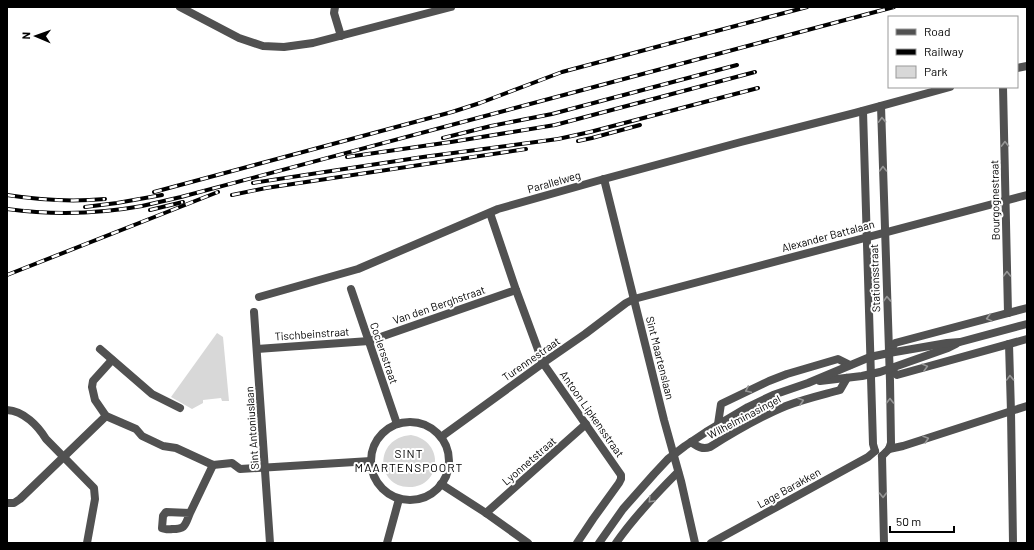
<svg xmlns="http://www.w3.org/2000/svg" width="1034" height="550" font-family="Barlow,sans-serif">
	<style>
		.green { fill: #d8d8d8 }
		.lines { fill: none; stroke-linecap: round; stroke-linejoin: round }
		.minor { stroke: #515151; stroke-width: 8 }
		.tertiary { stroke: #515151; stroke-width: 8 }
		.rail-casing { stroke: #000; stroke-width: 4 }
		.rail { stroke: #fff; stroke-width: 2.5; stroke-dasharray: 8; stroke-linecap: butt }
		.oneway { stroke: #979797 }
		.labels { text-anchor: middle; stroke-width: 4; stroke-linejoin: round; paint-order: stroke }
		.street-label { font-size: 11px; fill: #000; stroke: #fff }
		.neighbourhood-label { font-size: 12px; letter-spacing: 1px; fill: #000; stroke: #fff }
	</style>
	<rect width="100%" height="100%" fill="#fff"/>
	<!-- green -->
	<g class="green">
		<polygon points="217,333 223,337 229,401 222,401 221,398 203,400 203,403 192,409 171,397"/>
		<path d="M411,435C446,441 441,488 409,487C376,487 373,438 411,435Z"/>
	</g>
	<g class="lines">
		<!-- minor -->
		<g class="minor">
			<polyline points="180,7 239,38 263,46 284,47 313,43 451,7"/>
			<polyline points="335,7 334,13 341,36"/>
			<polyline points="1017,68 1027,66"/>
			<polyline points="1003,87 1008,313"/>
			<polyline points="881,106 890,381 891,443 889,449 882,456"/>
			<polyline points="863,111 873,444 875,451"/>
			<polyline points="604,179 664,420 681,481 695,543"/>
			<polyline points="490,213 516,290 543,363 621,475 621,479 619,483 593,519 577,543"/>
			<polyline points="351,289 397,424"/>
			<polyline points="259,297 358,269 498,209 604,179 741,142 855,113 950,87"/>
			<polyline points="254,312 270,543"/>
			<polyline points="1009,344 1011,412 1013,543"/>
			<polyline points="100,349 152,394 180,408"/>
			<polyline points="257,349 369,341 516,290"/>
			<polyline points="889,353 895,343 1027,308"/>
			<polyline points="112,360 93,381 92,387 95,400 106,416 136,429 142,436 163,446 176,448 213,465 232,463 240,469 371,461"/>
			<polyline points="890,369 897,375 1027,339"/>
			<path d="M7,410C24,411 38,426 46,439L94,488L95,499L87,543"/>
			<circle cx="410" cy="461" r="39"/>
			<polyline points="718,424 721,404 769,381 787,374 838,359 850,365"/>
			<polyline points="441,437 543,363 585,334 626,303 634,299 1027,195"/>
			<path d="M691,442C697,446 702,450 710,447C734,432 759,417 786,406C804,399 822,395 840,390L847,378"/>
			<polyline points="889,449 903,446 1027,406"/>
			<polyline points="882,456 884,543"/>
			<polyline points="441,484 486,513 528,543"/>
			<polyline points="7,503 14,503 20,499 106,416"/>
			<path d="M190,513C185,525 186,529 172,529C168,530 166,529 162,528L163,516L166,512L190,513L213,465"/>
			<polyline points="486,513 586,424"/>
			<polyline points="387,543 399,499"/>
			<path d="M616,543C634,517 656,494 678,472"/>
			<polyline points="711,543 868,457 875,451"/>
		</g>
		<!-- tertiary -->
		<g class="tertiary">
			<polyline points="820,381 862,376 880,372 948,348 956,344"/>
			<polyline points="599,543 623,509 654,474 668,459 685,446 706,432 748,407 773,395 808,383 870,357 889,353 947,343 960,342 1027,324"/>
		</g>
		<!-- rail casing -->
		<g class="rail-casing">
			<g id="rail">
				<polyline points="443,138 491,126 552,114 737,65"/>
				<polyline points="578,141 592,138 640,125"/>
				<polyline points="347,157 451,142 555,125 755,72"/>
				<polyline points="253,183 423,157 558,139 590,132 758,88"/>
				<polyline points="154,192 452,112 480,103 562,72 807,7"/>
				<path d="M7,195C39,200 72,202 105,199"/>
				<polyline points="232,195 266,188 526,149"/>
				<polyline points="85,207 117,203 162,195"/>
				<path d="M7,209C52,215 98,214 142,206C155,203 168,200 181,197L894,7"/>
				<polyline points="150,210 183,202"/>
				<polyline points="7,275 218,192"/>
			</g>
		</g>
		<!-- rail -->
		<use href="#rail" class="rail"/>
	</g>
	<!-- one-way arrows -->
	<defs><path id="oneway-chevron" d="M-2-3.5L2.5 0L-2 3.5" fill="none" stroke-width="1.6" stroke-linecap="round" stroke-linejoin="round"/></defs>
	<g class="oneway">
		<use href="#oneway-chevron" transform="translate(882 120) rotate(-92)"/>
		<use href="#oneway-chevron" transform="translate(1005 144) rotate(-91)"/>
		<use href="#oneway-chevron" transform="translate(883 169) rotate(-91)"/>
		<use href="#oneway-chevron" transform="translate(1007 274) rotate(-91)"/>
		<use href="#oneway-chevron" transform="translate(887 299) rotate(-92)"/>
		<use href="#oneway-chevron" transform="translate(989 318) rotate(165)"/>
		<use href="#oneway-chevron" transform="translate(925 367) rotate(-15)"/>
		<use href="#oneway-chevron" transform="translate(1010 378) rotate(-92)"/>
		<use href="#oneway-chevron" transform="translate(748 390) rotate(155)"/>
		<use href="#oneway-chevron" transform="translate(801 401) rotate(-18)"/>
		<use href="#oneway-chevron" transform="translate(890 401) rotate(-91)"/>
		<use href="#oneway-chevron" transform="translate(926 439) rotate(-18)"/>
		<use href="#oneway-chevron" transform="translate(883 495) rotate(89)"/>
		<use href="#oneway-chevron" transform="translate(651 500) rotate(133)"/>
	</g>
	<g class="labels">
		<!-- street labels -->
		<g class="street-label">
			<text transform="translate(554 182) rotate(-16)" y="4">Parallelweg</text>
			<text transform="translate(995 200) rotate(-91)" y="4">Bourgognestraat</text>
			<text transform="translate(828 236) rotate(-15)" y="4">Alexander Battalaan</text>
			<text transform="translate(875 278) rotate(-92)" y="4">Stationsstraat</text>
			<text transform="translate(439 305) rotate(-19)" y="4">Van den Berghstraat</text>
			<text transform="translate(312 334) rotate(-4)" y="4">Tischbeinstraat</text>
			<text transform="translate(384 353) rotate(71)" y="4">Coclersstraat</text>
			<text transform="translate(660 358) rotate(76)" y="4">Sint Maartenslaan</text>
			<text transform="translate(531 359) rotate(-35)" y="4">Turennestraat</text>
			<text transform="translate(592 414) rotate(55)" y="4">Antoon Lipkensstraat</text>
			<text transform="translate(744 417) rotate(-28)" y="4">Wilhelminasingel</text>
			<text transform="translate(252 428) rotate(-94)" y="4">Sint Antoniuslaan</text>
			<text transform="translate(529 461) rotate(-41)" y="4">Lyonnetstraat</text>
			<text transform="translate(789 488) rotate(-29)" y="4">Lage Barakken</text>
		</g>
		<!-- neighbourhood labels -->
		<g class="neighbourhood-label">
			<text x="409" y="458">SINT<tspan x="409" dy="14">MAARTENSPOORT</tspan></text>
		</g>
	</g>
	<!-- border -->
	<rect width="1034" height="550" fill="none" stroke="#000000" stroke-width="16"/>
	<!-- legend -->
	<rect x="888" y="16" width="130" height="72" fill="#ffffff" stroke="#999999"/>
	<rect x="896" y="29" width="20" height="6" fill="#515151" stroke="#999999"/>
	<text x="924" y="36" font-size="12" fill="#000000">Road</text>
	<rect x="896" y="49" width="20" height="6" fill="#000000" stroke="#999999"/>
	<text x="924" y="56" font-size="12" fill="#000000">Railway</text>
	<rect x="896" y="66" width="20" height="12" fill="#d8d8d8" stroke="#999999"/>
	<text x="924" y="76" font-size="12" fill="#000000">Park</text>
	<!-- north arrow -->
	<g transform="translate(36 36) rotate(272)" stroke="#ffffff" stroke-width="3" paint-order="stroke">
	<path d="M0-3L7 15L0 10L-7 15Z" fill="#000000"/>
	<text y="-6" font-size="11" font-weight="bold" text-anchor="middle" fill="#000000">N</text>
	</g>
	<!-- scale -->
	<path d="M890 526v6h64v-6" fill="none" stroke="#000000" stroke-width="2"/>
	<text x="896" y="526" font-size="12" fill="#000000" stroke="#ffffff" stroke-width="3" paint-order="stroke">50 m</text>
</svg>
